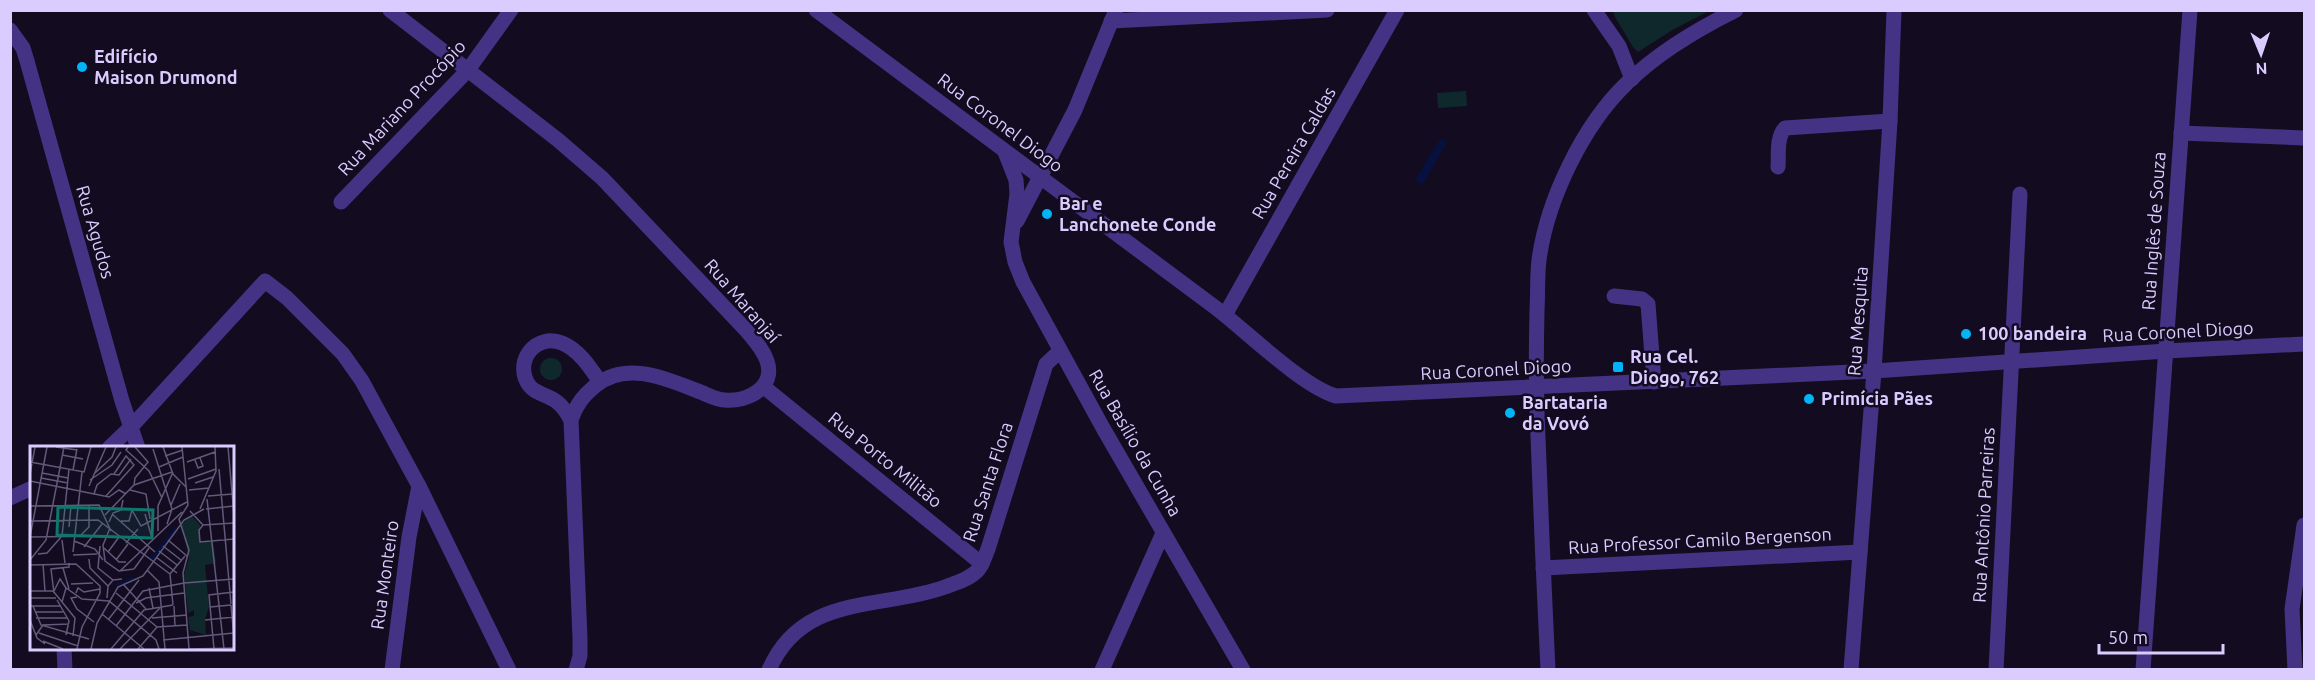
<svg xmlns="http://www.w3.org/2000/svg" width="2315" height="680" font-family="Ubuntu,sans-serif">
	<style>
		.green { fill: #0e282c }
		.water { fill: #061140 }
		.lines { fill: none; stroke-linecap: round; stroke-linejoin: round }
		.minor { stroke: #443384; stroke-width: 15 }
		.poi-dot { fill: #00b4f7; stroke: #130c21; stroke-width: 2 }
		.labels { text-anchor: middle; stroke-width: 5; stroke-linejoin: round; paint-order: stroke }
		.poi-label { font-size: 18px; font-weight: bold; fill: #daccff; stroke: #130c21; text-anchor: start }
		.street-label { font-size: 18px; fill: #daccff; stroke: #130c21 }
		.inset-river { fill: none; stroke: #061140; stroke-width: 3 }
		.inset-road { fill: none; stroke: #63597a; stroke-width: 1.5 }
		.view { fill: #0f766e; fill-opacity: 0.15; stroke: #0f766e; stroke-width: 3 }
		.inset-edge { fill: none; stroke: #daccff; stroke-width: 3 }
	</style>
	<rect width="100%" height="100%" fill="#130c21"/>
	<!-- green -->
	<g class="green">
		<polygon points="1614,11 1614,10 1709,11 1674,29 1638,52 1633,47 1615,17 1613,12"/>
		<polygon points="1466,91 1467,106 1438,108 1437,93"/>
		<circle cx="551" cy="369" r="11"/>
	</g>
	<!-- water -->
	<polygon class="water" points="1441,138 1447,142 1423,184 1415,180"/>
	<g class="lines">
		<!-- minor -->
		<g class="minor">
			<path d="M390,10L558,140L602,178L746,330C754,340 763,349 767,361C776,387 748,402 725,400C718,400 710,396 703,393C669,380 627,359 595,386C583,396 576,405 571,420L580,638V656L576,670"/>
			<path d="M816,10C949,109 1082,209 1216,308C1246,331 1302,386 1336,396L1874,371L2166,351L2304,344"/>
			<polyline points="1594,10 1619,46 1632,79"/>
			<polyline points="1111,21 1327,10"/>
			<polyline points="10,30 23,48 27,61 122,401 138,448"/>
			<polyline points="2181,133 2304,138"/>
			<polyline points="1005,152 1016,180 1017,194 1011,242 1015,262 1023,282 1103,428 1243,670"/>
			<path d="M1778,167C1779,155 1776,138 1785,128L1890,121"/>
			<polyline points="341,202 468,70 511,10"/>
			<polyline points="1017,221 1075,110 1116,10"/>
			<polyline points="1614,296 1642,299 1648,304 1654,382"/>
			<polyline points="1225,315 1397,10"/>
			<polyline points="764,387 982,564"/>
			<path d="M571,420C567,413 563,406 557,402C547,394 533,394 527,382C515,359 537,333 562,343C579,350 590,367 600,382"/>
			<polyline points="109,448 131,427 265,281 287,298 343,354 362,381 419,486 509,670"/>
			<polyline points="10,498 32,488"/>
			<polyline points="1543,568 1860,552"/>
			<polyline points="64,648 65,670"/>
			<polyline points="392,670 409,537 419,486"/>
			<path d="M769,670C802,593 881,610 945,587C956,583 970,579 978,570C983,564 985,556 988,549L1046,364L1060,351"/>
			<polyline points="1102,670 1163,533"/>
			<path d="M1548,670C1544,592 1541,515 1538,437C1536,395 1536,353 1537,310C1538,294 1537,276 1539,260C1547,200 1583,125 1627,83C1657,53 1698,29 1736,10"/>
			<polyline points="1851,670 1874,371 1890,121 1894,10"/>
			<polyline points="1996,670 2020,194"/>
			<polyline points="2143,670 2190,10"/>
			<polyline points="2295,670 2292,609 2304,525"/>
		</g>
	</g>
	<!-- markers -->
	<g class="poi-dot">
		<circle cx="82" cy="67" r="6"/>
		<circle cx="1047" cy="214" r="6"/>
		<circle cx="1966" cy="334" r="6"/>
		<rect x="1612" y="361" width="12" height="12" rx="3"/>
		<circle cx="1809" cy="399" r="6"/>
		<circle cx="1510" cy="413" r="6"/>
	</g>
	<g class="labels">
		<!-- poi labels -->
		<g class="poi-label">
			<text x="94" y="63">Edifício<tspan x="94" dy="21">Maison Drumond</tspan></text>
			<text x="1059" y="210">Bar e<tspan x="1059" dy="21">Lanchonete Conde</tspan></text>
			<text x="1978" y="340">100 bandeira</text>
			<text x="1630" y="363">Rua Cel.<tspan x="1630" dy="21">Diogo, 762</tspan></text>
			<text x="1821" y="405">Primícia Pães</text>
			<text x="1522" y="409">Bartataria<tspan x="1522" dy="21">da Vovó</tspan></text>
		</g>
		<!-- street labels -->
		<g class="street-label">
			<text transform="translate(402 108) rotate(-47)" y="6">Rua Mariano Procópio</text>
			<text transform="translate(1000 123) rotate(37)" y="6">Rua Coronel Diogo</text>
			<text transform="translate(1294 153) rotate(-60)" y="6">Rua Pereira Caldas</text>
			<text transform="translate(2154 231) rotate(-86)" y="6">Rua Inglês de Souza</text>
			<text transform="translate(95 232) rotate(74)" y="6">Rua Agudos</text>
			<text transform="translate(742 301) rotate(49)" y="6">Rua Maranjaí</text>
			<text transform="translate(1858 321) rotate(-86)" y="6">Rua Mesquita</text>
			<text transform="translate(2178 332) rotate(-3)" y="6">Rua Coronel Diogo</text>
			<text transform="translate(1496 370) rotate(-3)" y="6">Rua Coronel Diogo</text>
			<text transform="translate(1135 443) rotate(60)" y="6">Rua Basílio da Cunha</text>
			<text transform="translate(885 460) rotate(39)" y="6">Rua Porto Militão</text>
			<text transform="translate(988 482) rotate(-72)" y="6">Rua Santa Flora</text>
			<text transform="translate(1984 515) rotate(-87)" y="6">Rua Antônio Parreiras</text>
			<text transform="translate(1700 541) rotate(-3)" y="6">Rua Professor Camilo Bergenson</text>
			<text transform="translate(385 575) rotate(-82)" y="6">Rua Monteiro</text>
		</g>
	</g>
	<!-- overview -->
	<g transform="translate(30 446)">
		<rect width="204" height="204" fill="#130c21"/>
		<path d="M161,69L170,79L169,96L183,95L186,117L175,119L179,161L175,173L176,189L160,184L158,171L164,170V164L158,167L154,129L159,112L151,79Z" fill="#0e282c"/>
		<path class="inset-river" d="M121,114L146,82M86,140L103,132"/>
		<path class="inset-road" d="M26,1L47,4M98,1L96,4L119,25L132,52M133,1L143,28L156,41M152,1L158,59L149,73L159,104L153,127L159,203M198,1L204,69M123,3L142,63L137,78M32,9L53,13M135,10L153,4M165,14L168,22L173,20L170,12M0,16L54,26L61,1M157,16L185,6M129,21L153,11M189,23L201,158M43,24L47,3M12,27L38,32M65,27L82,11L86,1M0,28L5,1M11,32L38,37M158,33L186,23M60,34L82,19L91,6M0,35L79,51L89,44L96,48M165,37L183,31M104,39L105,32L118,16L105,1M59,40L76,1M100,44L116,48L120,73M159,44L179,42M64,48L67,39L81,28L89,29L101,13M76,50L104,19L96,10L84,28M178,50L203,48M177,53L194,203M141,59L150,38M0,60L69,59L81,85M170,63L186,25L185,1M176,63L204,60M102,64L111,80L157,56M160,65L173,79L204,77M82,68L125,106M115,68L122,92M75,69L104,39L142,26M0,75L68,74L140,128M91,75H99L102,64M79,76L83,67L91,64L93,54M173,79L169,84L170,96L204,93M39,81L41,60M80,82L73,99L75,115L89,125L104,123M128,85V60L143,26M32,90L39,23M50,90L59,81V60M0,91L17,1M0,91L76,90M32,94L35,117M138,94L157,110M44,95L65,103L73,114M96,97L108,83M70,100L68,122L83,134L92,133M133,100L151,114M54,101L72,78M74,102L89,116H96M129,105L147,119M43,106L52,26M78,106L89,91M8,108L17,107L32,90M43,109L67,108M126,111L147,127M59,113L60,122L78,140M0,114L16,94L34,1M86,114L98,98M13,118L15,145M0,119L46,118L70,140V147L52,181L47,203M33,122L39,143M104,123L119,102M117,124L129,136L135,203M90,125L152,66M140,128L143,159M140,128L155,110M154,137L204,133M41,138L63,137M93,138L116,163M119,142L123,162M0,145H23M23,145L32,156L36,142L52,153L79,155L126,194L129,203M24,145L30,133L36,142M24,147L21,123L39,121V117M46,147L48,142L54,146L70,143M86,147L127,181M47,151L41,152L47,163L64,176M0,152H26M77,152L78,140L83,134M27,154L39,175L36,189M32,156L45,172L43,190M106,157L116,152L154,147M201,159L204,192M1,160H30M3,160L11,179L59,193M144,160L145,180M180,161L201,159M5,166H33M72,168L114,203M6,172H38M122,172L157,169M0,174L7,192L15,198M78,174L109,134M175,174L204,171M86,180L113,145L154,137M127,181L157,179M9,187L48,200M6,189L13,179L39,178M133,194L204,187M13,195L33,203M61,203L67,177L88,141L113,130L154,74L174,63M81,203L114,164L143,159M90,203L130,162M108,203L127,181M159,203L204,202M184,203L179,149L204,146"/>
		<path class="view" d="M28,61L123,64L122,92L27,89Z"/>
		<rect width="204" height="204" class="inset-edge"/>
	</g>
	<!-- border -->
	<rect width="2315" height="680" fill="none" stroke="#daccff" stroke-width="24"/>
	<!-- north arrow -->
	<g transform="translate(2261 54) rotate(178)" stroke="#130c21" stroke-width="4.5" paint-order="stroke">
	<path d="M0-4.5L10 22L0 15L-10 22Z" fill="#daccff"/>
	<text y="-9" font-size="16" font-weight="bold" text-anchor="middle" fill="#daccff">N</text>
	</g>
	<!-- scale -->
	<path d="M2099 644v9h124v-9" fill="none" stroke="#daccff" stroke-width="3"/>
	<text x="2108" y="644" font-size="18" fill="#daccff" stroke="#130c21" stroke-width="4.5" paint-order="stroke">50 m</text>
</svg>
